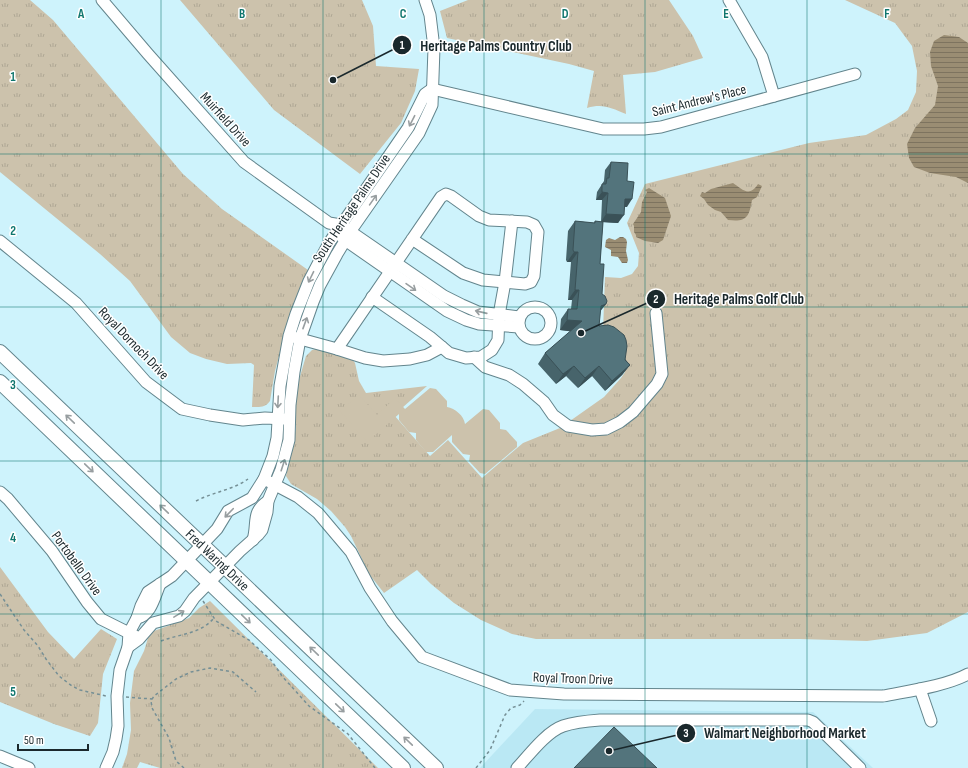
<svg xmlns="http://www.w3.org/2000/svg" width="968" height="768" font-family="'Sofia Sans Condensed',sans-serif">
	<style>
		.built { fill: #bae8f4 }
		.grass { fill: url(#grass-tufts) }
		.park { fill: #ccc2ac }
		.water { fill: url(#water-rules) }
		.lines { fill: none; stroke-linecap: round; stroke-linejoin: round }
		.minor-casing { stroke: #63858d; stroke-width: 13 }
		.major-casing { stroke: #63858d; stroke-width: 16 }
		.path { stroke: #758f95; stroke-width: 1.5; stroke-dasharray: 3 3; stroke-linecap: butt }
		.minor { stroke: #fff; stroke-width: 11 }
		.major { stroke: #fff; stroke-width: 14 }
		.wall { fill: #47646b }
		.shaded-wall { fill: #3a5157 }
		.building { fill: #53747c; stroke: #3a5157 }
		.oneway { stroke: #989ea0 }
		.grid { fill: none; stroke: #0f766e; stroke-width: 1; stroke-opacity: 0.55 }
		.labels { text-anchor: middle; stroke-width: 3; stroke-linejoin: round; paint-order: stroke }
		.street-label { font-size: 14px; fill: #1a282c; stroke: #fff }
		.grid-label { font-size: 13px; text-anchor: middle; font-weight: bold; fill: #0f766e; stroke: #fff; stroke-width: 3; stroke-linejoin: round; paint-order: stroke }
		.leader { fill: none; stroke: #1a282c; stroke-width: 1.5 }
		.callout-dot { fill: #1a282c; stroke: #fff; stroke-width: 1.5 }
		.mark-label { font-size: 12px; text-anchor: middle; font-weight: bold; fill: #fff }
		.callout-label { font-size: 15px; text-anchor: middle; font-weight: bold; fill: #1a282c; stroke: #fff; stroke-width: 3; stroke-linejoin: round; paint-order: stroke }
	</style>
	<defs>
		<pattern id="grass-tufts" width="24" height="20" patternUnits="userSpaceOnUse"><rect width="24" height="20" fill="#ccc2ac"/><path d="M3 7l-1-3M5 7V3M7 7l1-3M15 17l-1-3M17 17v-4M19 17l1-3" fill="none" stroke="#afa794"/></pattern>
		<pattern id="water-rules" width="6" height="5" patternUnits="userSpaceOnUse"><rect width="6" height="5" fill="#9a8d73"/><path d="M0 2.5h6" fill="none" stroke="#7d735f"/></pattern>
	</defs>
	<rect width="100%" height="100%" fill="#cef3fc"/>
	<!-- built -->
	<polygon class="built" points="535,709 813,712 873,768 480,768"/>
	<!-- grass -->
	<g class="grass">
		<path d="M0,0H30L53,20L183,174L222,209L308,270L290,315L275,371L270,401C265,408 260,407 252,407L254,365L251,363L227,364L206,359L190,353L171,337L130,281L100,254L0,172Z"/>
		<polygon points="180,0 362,0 373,26 376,66 419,69 415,91 401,123 360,174 274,110"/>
		<path d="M468,0H669L693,36L703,58L655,72L623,75L626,114C611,108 603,103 587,108L594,71L569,64L447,38L440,11Z"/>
		<polygon points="845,0 968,0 968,612 927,633 867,641 800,639 536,639 512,634 481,620 454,603 431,584 417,570 384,593 369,574 351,536 345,527 331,511 317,499 291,484 286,476 296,428 296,390 306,356 312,350 319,348 352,359 355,363 359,381 366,393 427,386 394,415 430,456 448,440 482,478 523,443 560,428 604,397 621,378 625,372 622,358 603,331 605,277 621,278 632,274 638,266 639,253 627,223 645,184 809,143 866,135 896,119 908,110 916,92 917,71 912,46 895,23"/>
		<polygon points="0,567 48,632 74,659 101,629 117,639 103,674 98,723 90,736 54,724 0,702"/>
		<polygon points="210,601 378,768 160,768 140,762 137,768 122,768 127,754 131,730 130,703 134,671 144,651 148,638 154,631 189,618 199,608"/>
	</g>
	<!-- park -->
	<path class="park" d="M430,388L436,389L447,401V407C455,408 464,416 465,424L483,409L489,410L500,423V429L506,430L517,442V447L485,474L480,473L469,461L470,455L463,454L452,442V435L433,452H426L416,440V433L409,432L399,420V414L367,442L340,411L359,395L377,415L395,398L405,409Z"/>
	<!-- water -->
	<g class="water">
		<polygon points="944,35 959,37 968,43 968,183 956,177 930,173 914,167 909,158 907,144 915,128 935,105 938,86 931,66 930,52 934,41"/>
		<path d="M733,183C742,189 749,198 758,184L762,186L757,197L752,200C749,218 746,222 728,220L721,212L715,210L708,205L704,199L700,196L702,192L705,193L711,189Z"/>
		<polygon points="649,188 665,198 671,216 663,240 658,243 645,241 636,237 636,235 634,232 634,226 633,224 641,212 642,202 647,192 645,190"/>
		<polygon points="620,237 623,237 626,239 627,242 626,251 628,260 627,263 622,263 618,257 611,256 611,250 605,247 606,240 609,238 615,240"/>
	</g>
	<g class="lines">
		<!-- minor casing -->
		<g class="minor-casing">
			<g id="minor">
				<polyline points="102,0 148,54 244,162 329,223 341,225 444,296 462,305 478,312 519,317"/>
				<polyline points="729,0 762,57 774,96"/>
				<polyline points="432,89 603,129 644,129 661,127 855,74"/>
				<polyline points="340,235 345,240 447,311 466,320 479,324 519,327"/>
				<polyline points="0,241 76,303 146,382 182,409 210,415 243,420 265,418 284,419"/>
				<polyline points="372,297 430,337 449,353 466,358 481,357 492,350 498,340 499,315 505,282 512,221"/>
				<circle cx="535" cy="323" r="16"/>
				<polyline points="293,337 337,349 441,197 446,194 451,196 479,216 489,220 527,222 534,225 538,232 534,276 531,282 525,284 483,280 463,273 412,239"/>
				<polyline points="337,349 365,358 383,361 410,359 427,355 442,347"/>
				<polyline points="474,357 485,367 509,375 523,384 544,402 553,415 568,426 592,430 606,429 620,422 633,412 657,384 662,374 656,313"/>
				<path d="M264,479L298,497L318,513L351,552L370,588L392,621L422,657L510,690L564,694L883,696C908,691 946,686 968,674"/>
				<polyline points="0,492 8,499 52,551 87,602 101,619 135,636"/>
				<path d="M253,540C258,523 251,512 268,501"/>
				<path d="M137,618C151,616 155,595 160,584"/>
				<polyline points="128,647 139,639 153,623 179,616 185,611 194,598 240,551 258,535 262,530 267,512 268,501 281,470 289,440 290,405 294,372 300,339 313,302 320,285 337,254 354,226 419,133 432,105 434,48 430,15 425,0"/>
				<polyline points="920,689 931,721"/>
				<polyline points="0,756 29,768"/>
				<polyline points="106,768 113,752 116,739 118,726 117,696 120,670 128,647 129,633 137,618 141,606 148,592 172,576 217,529 228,511 252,498 264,479 273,456 277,438 280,386 289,336 296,314 309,281 329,243 408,128 425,94 432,89"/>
				<path d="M517,768C529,755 546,732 563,726C575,722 587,721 600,720H808L813,722L860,768"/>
			</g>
		</g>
		<!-- major casing -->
		<g class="major-casing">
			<g id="major">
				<path id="s1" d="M0,352L436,768"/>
				<polyline points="0,382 403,768"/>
			</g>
		</g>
		<!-- path -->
		<g class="path">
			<path d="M196,501C213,492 233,490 248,479"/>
			<polyline points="0,594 24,630 38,646 46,659 59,676 72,686 80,690 106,696"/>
			<polyline points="203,601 216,621 249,640 271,660 282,676 309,706 348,734 375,768"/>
			<path d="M161,641C179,634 200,634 213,619"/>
			<polyline points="126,697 152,699"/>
			<polyline points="184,768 176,761 169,738 152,708 151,701 154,696 176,679 191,672 210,668 233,672 256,692"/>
			<polyline points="476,768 490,750 505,715 511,708 520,705 524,701"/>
		</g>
		<!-- minor -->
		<use href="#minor" class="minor"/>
		<!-- major -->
		<use href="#major" class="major"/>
	</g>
	<!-- wall -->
	<polygon class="wall" points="611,162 627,181 627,207 625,207 618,223 603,222 600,264 602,294 606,304 600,311 599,326 630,365 622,375 605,391 592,376 578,388 566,376 556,384 538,364 545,353 571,331 560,330 561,319 568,309 571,309 572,300 568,300 571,262 567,262 566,260 568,231 575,221 594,223 595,221 601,222 602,200 596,200 597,192 604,181 605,170"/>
	<!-- shaded-wall -->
	<g class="shaded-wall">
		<polygon points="602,192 608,193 602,200 596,200"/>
		<polygon points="625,199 632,199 627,207 620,206"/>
		<polygon points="606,214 624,215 618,223 601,222"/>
		<polygon points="574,252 578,252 571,262 567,262"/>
		<polygon points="575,290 579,290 572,300 568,300"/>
		<polygon points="606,304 598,314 601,306"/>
		<polygon points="567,320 582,321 575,332 560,330"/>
		<polygon points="630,365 622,375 605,391 612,381"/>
		<polygon points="574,366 566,376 556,384 563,374"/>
		<polygon points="599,366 592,376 578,388 585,378"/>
	</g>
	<!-- building -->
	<g class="building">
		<polygon points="611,162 628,163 627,181 634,182 632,199 625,199 624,215 606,214 608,193 602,192 602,184 606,184 607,178 609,178"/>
		<polygon points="575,221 595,223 595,221 603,222 600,264 604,264 602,294 605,296 607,301 606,304 601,306 599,326 608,325 614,327 624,335 626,340 627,346 625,360 630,365 612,381 599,366 585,378 574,366 563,374 545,353 582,321 567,320 568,309 577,309 579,290 575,290 578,252 574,252 573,250"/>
		<polygon points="614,727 657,768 574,768"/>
	</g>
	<!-- one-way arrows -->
	<defs><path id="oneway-shaft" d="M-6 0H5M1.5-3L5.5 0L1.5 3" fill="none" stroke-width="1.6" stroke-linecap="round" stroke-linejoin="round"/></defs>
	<g class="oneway">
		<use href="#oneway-shaft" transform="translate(412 121) rotate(117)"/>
		<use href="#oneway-shaft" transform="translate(373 200) rotate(-55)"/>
		<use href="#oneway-shaft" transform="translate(311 277) rotate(116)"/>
		<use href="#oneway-shaft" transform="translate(411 287) rotate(35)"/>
		<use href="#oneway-shaft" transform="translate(481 312) rotate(-167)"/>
		<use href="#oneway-shaft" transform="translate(305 323) rotate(-70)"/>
		<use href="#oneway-shaft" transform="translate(278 402) rotate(93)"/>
		<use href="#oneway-shaft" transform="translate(70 419) rotate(-136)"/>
		<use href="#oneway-shaft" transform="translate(283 465) rotate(-72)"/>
		<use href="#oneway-shaft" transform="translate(89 468) rotate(44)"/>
		<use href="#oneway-shaft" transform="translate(164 509) rotate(-136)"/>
		<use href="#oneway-shaft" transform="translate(229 513) rotate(134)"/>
		<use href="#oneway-shaft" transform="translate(179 614) rotate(-31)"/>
		<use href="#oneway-shaft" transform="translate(246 619) rotate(44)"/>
		<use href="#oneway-shaft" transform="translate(314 651) rotate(-136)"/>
		<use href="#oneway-shaft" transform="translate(340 708) rotate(44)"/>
		<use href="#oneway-shaft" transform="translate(408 741) rotate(-136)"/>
	</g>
	<!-- grid -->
	<path class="grid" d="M161,0V768M323,0V768M484,0V768M645,0V768M807,0V768M0,154H968M0,307H968M0,461H968M0,614H968"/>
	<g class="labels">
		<!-- street labels -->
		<g class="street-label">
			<text transform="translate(699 100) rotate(-14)" y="5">Saint Andrew's Place</text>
			<text transform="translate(226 119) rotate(48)" y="5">Muirfield Drive</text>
			<text transform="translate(351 208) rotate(-56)" y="5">South Heritage Palms Drive</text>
			<text transform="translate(134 343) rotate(46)" y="5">Royal Dornoch Drive</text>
			<text dy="5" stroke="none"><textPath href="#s1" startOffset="301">Fred Waring Drive</textPath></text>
			<text transform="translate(77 563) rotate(54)" y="5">Portobello Drive</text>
			<text transform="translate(573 678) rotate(2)" y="5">Royal Troon Drive</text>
		</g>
	</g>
	<g class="grid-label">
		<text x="81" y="18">A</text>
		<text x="242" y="18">B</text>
		<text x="403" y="18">C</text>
		<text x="565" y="18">D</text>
		<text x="726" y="18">E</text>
		<text x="887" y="18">F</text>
		<text x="13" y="81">1</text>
		<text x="13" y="235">2</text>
		<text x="13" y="389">3</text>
		<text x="13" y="542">4</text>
		<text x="13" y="696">5</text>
	</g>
	<!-- callouts -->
	<path class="leader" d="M333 80L402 45M581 333L656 299M609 751L686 733"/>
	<g class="callout-dot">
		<circle cx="333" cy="80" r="4"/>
		<circle cx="581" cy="333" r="4"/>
		<circle cx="609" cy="751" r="4"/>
		<circle cx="402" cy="45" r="10"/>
		<circle cx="656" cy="299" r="10"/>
		<circle cx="686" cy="733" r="10"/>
	</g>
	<g class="mark-label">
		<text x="402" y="49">1</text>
		<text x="656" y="303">2</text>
		<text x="686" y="737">3</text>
	</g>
	<g class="callout-label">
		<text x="496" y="51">Heritage Palms Country Club</text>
		<text x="739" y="304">Heritage Palms Golf Club</text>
		<text x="785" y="738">Walmart Neighborhood Market</text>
	</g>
	<!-- scale -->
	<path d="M18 744v6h70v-6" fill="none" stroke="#1a282c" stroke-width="2"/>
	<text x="24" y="744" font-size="12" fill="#1a282c" stroke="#ffffff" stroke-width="3" paint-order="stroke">50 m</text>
</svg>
